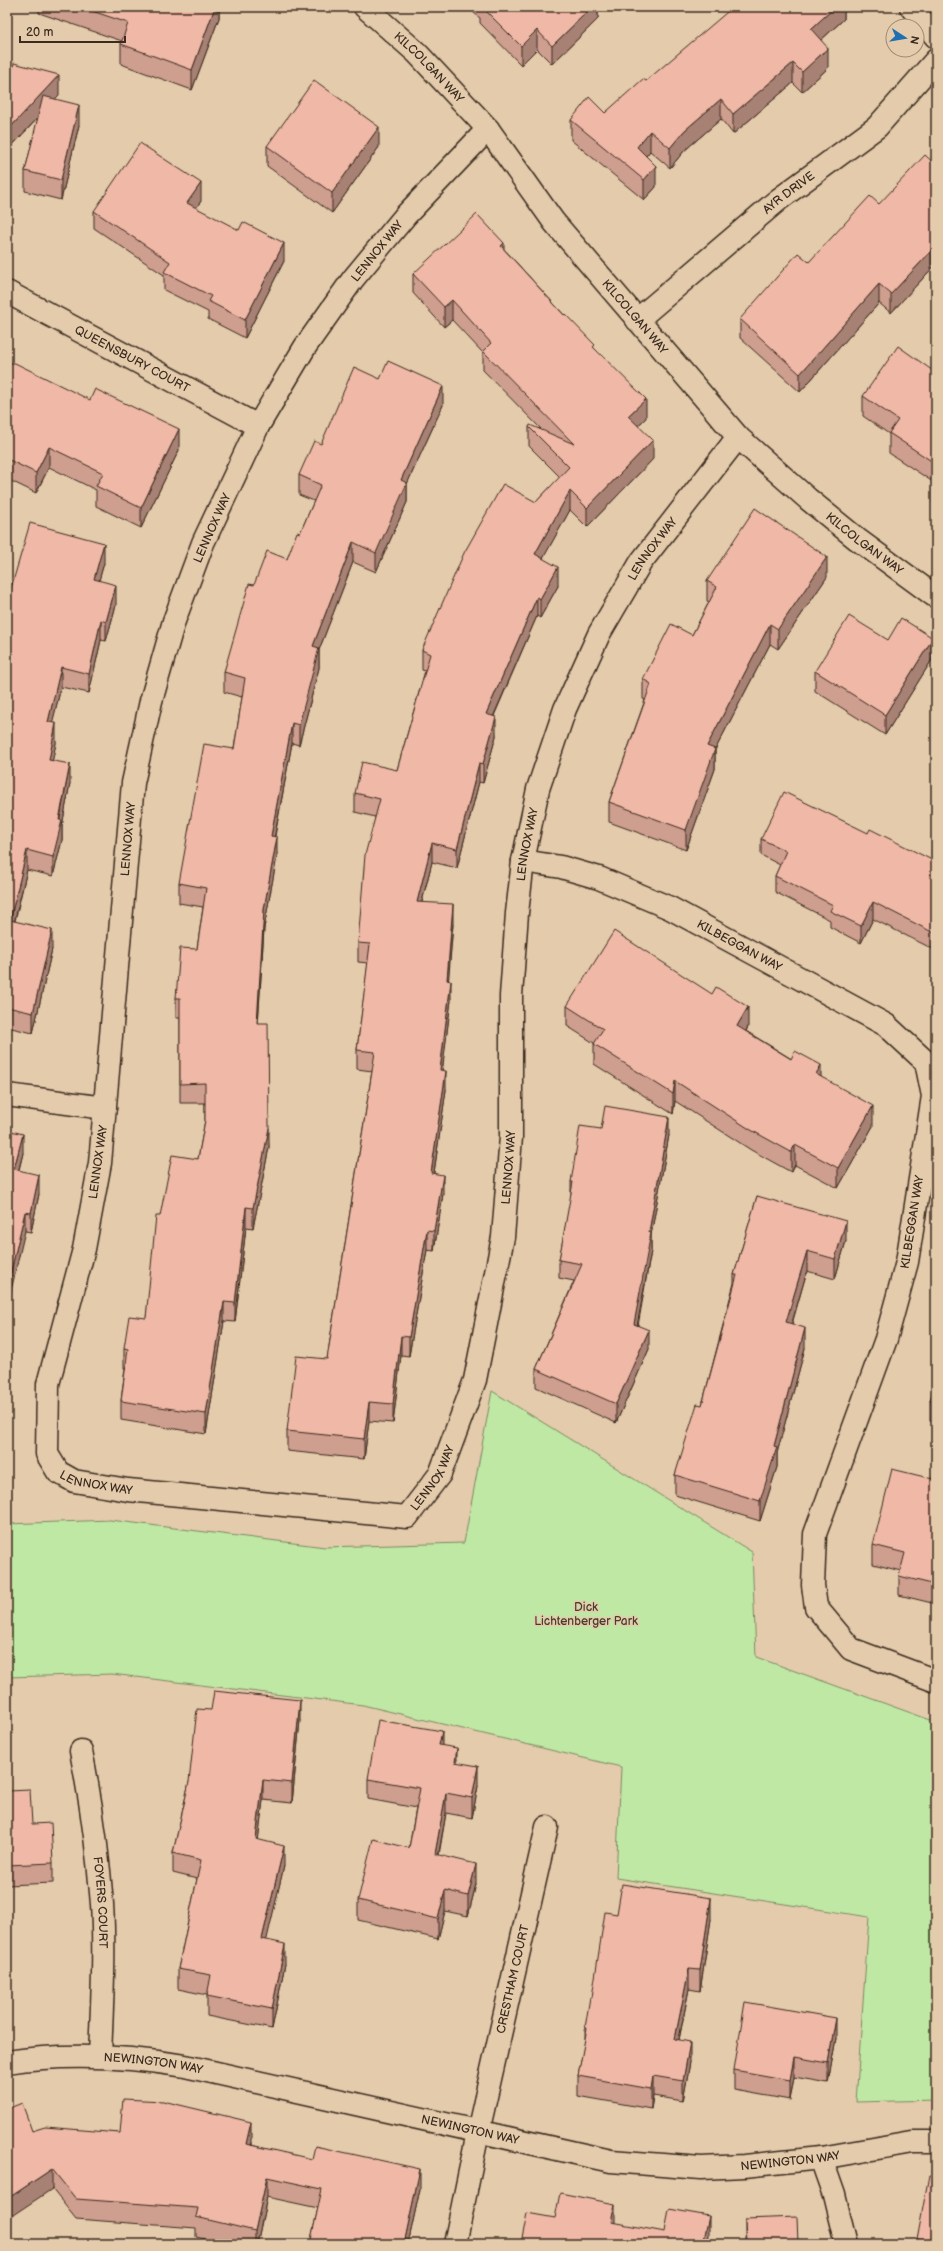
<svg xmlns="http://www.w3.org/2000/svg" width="943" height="2251" font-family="'Balsamiq Sans',sans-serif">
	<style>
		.green { fill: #bfe8a4; stroke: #7d8961 }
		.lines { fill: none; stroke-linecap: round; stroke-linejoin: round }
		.minor-casing { stroke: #3b2a1e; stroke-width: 25 }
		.tertiary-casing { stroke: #3b2a1e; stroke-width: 25 }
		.minor { stroke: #e3cbac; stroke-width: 22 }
		.tertiary { stroke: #e3cbac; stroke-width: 22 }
		.wall { fill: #ce9e8f; stroke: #3b2a1e }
		.shaded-wall { fill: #a88174; stroke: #3b2a1e }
		.building { fill: #f0b8a6; stroke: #3b2a1e }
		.labels { text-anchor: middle; stroke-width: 3; stroke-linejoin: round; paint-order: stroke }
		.street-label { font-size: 12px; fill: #3b2a1e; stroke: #e3cbac }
		.park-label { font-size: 12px; fill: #483d2b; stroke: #e3cbac }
	</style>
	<rect width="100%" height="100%" fill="#e3cbac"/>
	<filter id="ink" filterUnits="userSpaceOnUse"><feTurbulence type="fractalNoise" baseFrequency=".025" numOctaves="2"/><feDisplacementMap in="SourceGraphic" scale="8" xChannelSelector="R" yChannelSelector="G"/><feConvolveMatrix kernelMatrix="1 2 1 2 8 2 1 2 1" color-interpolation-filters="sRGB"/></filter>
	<g filter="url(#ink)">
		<!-- green -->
		<polygon class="green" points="492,1391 752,1552 756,1657 936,1722 936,2100 856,2102 869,1917 616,1878 621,1767 363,1705 112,1674 7,1677 7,1524 110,1520 325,1547 464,1543"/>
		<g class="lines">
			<!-- minor casing -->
			<g class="minor-casing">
				<g id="minor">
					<path id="s1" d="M365,7L417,53L488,129L554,222L738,437L808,499L857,539L936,597"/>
					<path id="s2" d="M488,129L406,215L353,279L305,347L258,426L203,543L174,621L151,701L133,783L100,1163L84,1249L48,1384L47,1454L58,1472L74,1481L128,1490L407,1517L440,1474L475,1380L503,1237L511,1137V996L517,913L523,861L538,789L565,709L599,634L641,562L738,437"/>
					<path id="s3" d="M7,292L258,426"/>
					<path id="s4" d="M637,320L778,200L877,127L936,60"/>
					<path id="s5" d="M523,861L561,867L599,878L670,908L886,1025L926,1062L933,1096L907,1262L886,1339L815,1534L813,1585L816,1607L851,1649L936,1681"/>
					<polyline points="7,1095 105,1108"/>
					<path id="s6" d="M81,1751C91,1801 98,1853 102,1904C105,1954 102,2005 100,2056"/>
					<path id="s7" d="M7,2062C67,2053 125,2056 185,2066L611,2161L701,2168L744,2166L821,2158L912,2142H936"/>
					<polyline points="821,2158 834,2195 846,2244"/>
					<path id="s8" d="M455,2244L478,2132L547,1827"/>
				</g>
			</g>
			<!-- tertiary casing -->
			<g class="tertiary-casing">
				<polyline id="tertiary" points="911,7 936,37"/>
			</g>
			<!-- minor -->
			<use href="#minor" class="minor"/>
			<!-- tertiary -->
			<use href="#tertiary" class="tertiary"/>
		</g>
		<!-- wall -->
		<g class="wall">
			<polygon points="32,7 219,7 219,18 192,90 121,64 121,44 122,41 39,13 39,9"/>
			<polygon points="467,7 598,7 598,19 552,64 537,49 521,65 480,23 480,18"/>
			<polygon points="844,7 844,19 821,40 828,68 802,92 793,83 733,134 721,119 684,151 670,168 650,151 646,156 656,187 644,200 571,140 571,120 605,113 646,81"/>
			<polygon points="7,92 59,95 55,99 79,125 61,200 25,191 25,171 38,118 7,151"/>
			<polygon points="267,146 379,147 332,213 267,166"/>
			<polygon points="936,165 936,264 891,313 879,303 800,392 740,338 740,319 879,204"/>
			<polygon points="201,201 196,208 284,261 245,338 208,319 208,312 164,290 164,275 94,228 94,211"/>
			<polygon points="504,249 595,349 646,418 638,426 653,459 587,527 570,510 543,558 558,586 540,618 537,616 494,716 496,736 483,783 479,782 457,868 432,862 422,902 453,924 448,981 451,1000 442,1071 446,1090 434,1173 443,1194 434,1251 427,1250 409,1356 401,1355 393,1423 369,1421 364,1459 287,1451 287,1431 327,1359 372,1071 357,1069 357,1050 368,963 358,962 358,943 375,817 355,812 355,793 397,770 425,671 422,670 422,650 536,502 560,477 529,446 529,427 541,429 483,370 483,353 452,320 444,327 413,293 413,274"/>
			<polygon points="7,363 179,450 141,528 96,506 96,490 49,467 36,493 7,479"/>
			<polygon points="936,373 936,505 933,503 933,482 889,453 889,434 863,416 863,396"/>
			<polygon points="380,379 443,405 407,484 407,502 376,572 353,562 319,650 319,668 299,745 292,743 275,836 277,856 264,928 258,1023 269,1147 253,1228 246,1227 235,1322 224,1321 206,1434 121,1420 121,1401 125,1368 124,1368 124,1348 146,1318 160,1216 198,1159 205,1120 205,1103 180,1103 180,1018 176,1018 176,998 197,949 203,907 179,903 179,883 234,749 242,697 224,692 224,672 254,585 287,559 300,533 314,501 299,495 299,475 321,444"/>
			<polygon points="104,563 99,580 116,605 106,641 101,640 89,693 61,687 52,723 56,743 52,761 70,783 62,826 62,840 53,876 27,870 15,921 52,949 33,1033 7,1027 7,602"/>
			<polygon points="827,577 778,649 770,644 715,750 715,769 686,850 609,822 609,802 645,700 643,699 643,679 692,635 709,602 707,601 707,581"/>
			<polygon points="888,640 933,658 885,735 815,691 815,671"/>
			<polygon points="868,833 936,862 936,964 935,963 935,950 873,919 861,943 830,927 830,920 775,892 775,876 780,865 761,855 761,839"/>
			<polygon points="567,1006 748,1027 746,1031 821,1077 873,1126 838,1188 795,1165 791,1172 751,1150 675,1101 673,1114 594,1064 594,1043 567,1026"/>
			<polygon points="601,1129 669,1135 651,1235 651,1251 638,1326 649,1349 616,1423 536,1387 536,1369 574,1281 559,1278 559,1260 571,1197 571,1182"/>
			<polygon points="7,1130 23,1153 19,1170 39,1194 31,1232 25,1231"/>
			<polygon points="757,1196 846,1241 835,1279 807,1271 792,1324 805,1348 777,1453 777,1467 760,1521 675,1495 675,1475 702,1405 734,1283 734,1275"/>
			<polygon points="936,1380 936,1422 930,1420 930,1401"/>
			<polygon points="936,1468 936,1604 899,1595 899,1576 901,1571 873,1564 873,1545 933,1479"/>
			<polygon points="300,1720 292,1803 263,1800 258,1840 284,1866 266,1940 285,1964 272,2029 207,2016 207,1995 178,1989 178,1969 197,1879 173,1873 173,1853 189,1782"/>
			<polygon points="7,1735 9,1755 8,1791 32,1824 53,1863 53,1883 7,1885"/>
			<polygon points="442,1746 457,1762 478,1786 472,1818 446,1813 439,1855 476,1884 468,1916 445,1911 438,1939 358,1920 358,1900 409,1848 416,1808 368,1799 368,1779"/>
			<polygon points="617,1914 711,1919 700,1991 689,1989 679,2040 690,2062 683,2101 653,2096 651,2109 578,2096 578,2076 585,2041 585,2028 592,1997"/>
			<polygon points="836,2038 828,2083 794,2077 790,2100 734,2090 734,2070"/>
			<polygon points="32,2131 120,2133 251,2142 251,2145 420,2189 408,2244 310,2244 318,2208 267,2197 257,2244 226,2244 196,2237 196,2228 76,2219 52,2189"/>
			<polygon points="936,2176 936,2244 917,2244 917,2239"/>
			<polygon points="745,2219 798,2244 745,2244"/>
		</g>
		<!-- shaded-wall -->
		<g class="shaded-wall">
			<polygon points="215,7 219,7 219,18 192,90 192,70"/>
			<polygon points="592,7 598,7 598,19 552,64 552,46"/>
			<polygon points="835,7 844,7 844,19 811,49 811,29"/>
			<polygon points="537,30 537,49 521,65 521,46"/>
			<polygon points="828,48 828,68 802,92 802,72"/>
			<polygon points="793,63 793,83 733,134 733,114"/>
			<polygon points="59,75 59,95 7,151 7,131"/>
			<polygon points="721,99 721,119 684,151 670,168 670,148 684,131"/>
			<polygon points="79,105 79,125 61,200 61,180"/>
			<polygon points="379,127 379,147 332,213 332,193"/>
			<polygon points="650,131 650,151 637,167 637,147"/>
			<polygon points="656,166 656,187 644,200 644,180"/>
			<polygon points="201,183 201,201 187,221 187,203"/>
			<polygon points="284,243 284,261 245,338 245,320"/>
			<polygon points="504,243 504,262 501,246"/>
			<polygon points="936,246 936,264 891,313 891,294"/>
			<polygon points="879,284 879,303 800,392 800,374"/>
			<polygon points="452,300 452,320 444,327 444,307"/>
			<polygon points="443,386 443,405 407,484 407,502 376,572 376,553 401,480"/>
			<polygon points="646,399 646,418 628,435 628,416"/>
			<polygon points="179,429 179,450 141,528 141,508"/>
			<polygon points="653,440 653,459 587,527 587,508"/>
			<polygon points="49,447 49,467 36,493 36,473"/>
			<polygon points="570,491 570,510 535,573 535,554"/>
			<polygon points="353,542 353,562 319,650 319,668 299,745 299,725 313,646"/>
			<polygon points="104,543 104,563 94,598 94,579"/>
			<polygon points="827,557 827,577 778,649 778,629"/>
			<polygon points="558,567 558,586 540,618 540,599"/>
			<polygon points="116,585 116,605 106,641 106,622"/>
			<polygon points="537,597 537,616 486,733 486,714"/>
			<polygon points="101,620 101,640 89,693 89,674"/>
			<polygon points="770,624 770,644 715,750 715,769 686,850 686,830 707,746"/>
			<polygon points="933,638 933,658 885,735 885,715"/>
			<polygon points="61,667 61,687 48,741 48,722"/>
			<polygon points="496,717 496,736 483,783 483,764"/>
			<polygon points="56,723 56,743 49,779 49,760"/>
			<polygon points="292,723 292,743 271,855 271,836"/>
			<polygon points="479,763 479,782 457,868 457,849"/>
			<polygon points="70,764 70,783 62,826 62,840 53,876 53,857"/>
			<polygon points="277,837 277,856 264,928 257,1043 257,1023 264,909"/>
			<polygon points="432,843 432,862 417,921 417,902"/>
			<polygon points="27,850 27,870 10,939 10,920"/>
			<polygon points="873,902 873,919 861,943 861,926"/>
			<polygon points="453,904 453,924 447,1000 447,980"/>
			<polygon points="52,930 52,949 33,1033 33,1013"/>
			<polygon points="451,981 451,1000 440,1090 440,1070"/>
			<polygon points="748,1007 748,1027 737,1046 737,1026"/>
			<polygon points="821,1065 821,1085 816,1074"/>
			<polygon points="446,1071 446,1090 431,1192 431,1173"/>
			<polygon points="675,1081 675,1101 673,1114 673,1094"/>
			<polygon points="873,1106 873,1126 838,1188 838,1168"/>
			<polygon points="669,1117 669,1135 651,1235 651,1251 634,1342 634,1324 649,1232"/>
			<polygon points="269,1128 269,1147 253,1228 253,1208"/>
			<polygon points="23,1134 23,1153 14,1188 14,1169"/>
			<polygon points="795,1145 795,1165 791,1172 791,1152"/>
			<polygon points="39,1175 39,1194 31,1232 31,1213"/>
			<polygon points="443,1175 443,1194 434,1251 434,1231"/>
			<polygon points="246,1207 246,1227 235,1322 235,1303"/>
			<polygon points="25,1212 25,1231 7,1308 7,1288"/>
			<polygon points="846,1221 846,1241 835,1279 835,1259"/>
			<polygon points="427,1230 427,1250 409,1356 409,1337"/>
			<polygon points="807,1251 807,1271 786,1343 786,1322"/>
			<polygon points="224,1302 224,1321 206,1434 206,1414"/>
			<polygon points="805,1328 805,1348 777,1453 777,1467 760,1521 760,1501 774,1446"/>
			<polygon points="649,1330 649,1349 616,1423 616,1404"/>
			<polygon points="401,1336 401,1355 393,1423 393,1404"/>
			<polygon points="369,1402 369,1421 364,1459 364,1439"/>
			<polygon points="300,1700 300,1720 292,1803 292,1783"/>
			<polygon points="442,1731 442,1751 439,1745"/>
			<polygon points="9,1735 9,1755 8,1811 8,1791"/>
			<polygon points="457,1748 457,1768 455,1762"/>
			<polygon points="478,1766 478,1786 472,1818 472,1798"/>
			<polygon points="263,1780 263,1800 256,1859 256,1839"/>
			<polygon points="446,1793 446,1813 435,1874 435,1854"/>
			<polygon points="284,1846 284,1866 262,1960 262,1939"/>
			<polygon points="476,1864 476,1884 468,1916 468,1896"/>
			<polygon points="445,1890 445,1911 438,1939 438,1919"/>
			<polygon points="711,1898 711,1919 700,1991 700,1970"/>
			<polygon points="285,1944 285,1964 272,2029 272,2009"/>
			<polygon points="689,1969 689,1989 675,2059 675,2039"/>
			<polygon points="836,2018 836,2038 828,2083 828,2063"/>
			<polygon points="690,2042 690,2062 683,2101 683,2081"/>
			<polygon points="794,2057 794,2077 790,2100 790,2080"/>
			<polygon points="653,2076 653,2096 651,2109 651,2089"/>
			<polygon points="251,2122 251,2142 246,2164 246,2144"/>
			<polygon points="52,2169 52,2189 7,2219 7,2199"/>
			<polygon points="420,2169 420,2189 408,2244 404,2244"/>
			<polygon points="267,2177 267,2197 257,2244 255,2244 255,2231"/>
			<polygon points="615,2204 615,2224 611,2222"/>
			<polygon points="709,2216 709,2236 707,2244 703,2244"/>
		</g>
		<!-- building -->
		<g class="building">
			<polygon points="80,7 215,7 192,70 121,44 128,23"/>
			<polygon points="482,7 592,7 552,46 537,30 521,46"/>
			<polygon points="733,7 835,7 811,29 828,48 802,72 793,63 733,114 721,99 684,131 670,148 650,131 637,147 656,166 644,180 571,120 589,97 605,113 643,79 646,81"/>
			<polygon points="14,63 59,75 7,131 7,92"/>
			<polygon points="314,80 379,127 332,193 267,146"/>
			<polygon points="43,96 79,105 61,180 25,171"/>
			<polygon points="140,143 201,183 187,203 239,230 243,222 284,243 245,320 208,301 211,296 164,272 170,262 94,211"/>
			<polygon points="925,155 936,165 936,246 891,294 879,284 800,374 740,319 798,253 809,262 870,196 879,204"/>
			<polygon points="477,214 504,243 501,246 564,315 565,314 595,345 593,347 646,399 628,416 653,440 587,508 570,491 535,554 558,567 540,599 537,597 486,714 496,717 483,764 479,763 457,849 432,843 417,902 453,904 447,980 451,981 440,1070 446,1071 431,1173 443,1175 434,1231 427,1230 409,1337 401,1336 393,1404 369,1402 364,1439 287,1431 296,1356 327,1359 375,1052 357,1050 370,944 358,943 365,855 380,799 355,793 362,762 397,770 430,654 422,650 464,553 503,484 536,502 569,467 529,427 530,425 574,444 483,351 491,343 452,300 444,307 413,274"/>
			<polygon points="898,346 936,373 936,464 889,433 898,420 863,396"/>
			<polygon points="388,361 443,386 401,480 407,483 376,553 353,542 313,646 319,648 299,725 292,723 271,836 277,837 264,909 257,1023 268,1023 269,1128 253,1208 246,1207 235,1303 224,1302 206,1414 121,1401 128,1349 124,1348 129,1316 146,1318 156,1216 160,1216 172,1155 198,1159 205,1120 205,1083 180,1084 180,998 176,998 180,948 197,949 206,888 179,883 204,744 234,749 245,678 224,672 249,584 254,585 267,551 287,559 297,532 300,533 321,485 299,475 314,441 321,444 354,367 380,379"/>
			<polygon points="7,363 15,363 90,400 95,389 179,429 141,508 96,486 103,473 49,447 36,473 7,459"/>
			<polygon points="936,477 936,485 933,483"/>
			<polygon points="755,508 827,557 778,629 770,624 707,746 715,749 686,830 609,802 651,684 643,679 671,624 692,635 717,587 707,581"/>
			<polygon points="30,523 104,543 94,579 116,585 106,622 101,620 89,674 61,667 48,722 56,723 49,760 70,764 59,820 62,820 53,857 27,850 10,920 52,930 33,1013 7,1007 7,602"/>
			<polygon points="849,616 888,640 901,618 933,638 885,715 815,671"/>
			<polygon points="784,792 868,833 870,829 936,862 936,934 873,902 861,926 830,911 833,905 775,876 786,851 761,839"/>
			<polygon points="614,931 712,994 716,987 748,1007 737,1026 791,1059 795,1051 821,1065 816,1074 873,1106 838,1168 795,1145 791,1152 751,1130 675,1081 673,1094 594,1044 603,1029 567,1006"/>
			<polygon points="605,1106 669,1117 649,1232 651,1233 634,1324 649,1330 616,1404 536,1369 582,1264 559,1260 573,1182 571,1182 580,1126 601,1129"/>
			<polygon points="7,1130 23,1134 14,1169 39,1175 31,1213 25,1212 7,1288"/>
			<polygon points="757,1196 846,1221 835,1259 807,1251 786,1322 805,1328 774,1446 777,1447 760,1501 675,1475 697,1404 702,1405 737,1275 734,1275"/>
			<polygon points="936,1380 936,1403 930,1401"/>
			<polygon points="936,1468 936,1585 899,1576 905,1553 873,1545 892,1469 933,1479"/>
			<polygon points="214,1691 300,1700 292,1783 263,1780 256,1839 284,1846 262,1939 285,1944 272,2009 207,1996 211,1975 178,1969 201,1860 173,1853 189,1782 197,1709 211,1710"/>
			<polygon points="378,1720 442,1731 439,1745 457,1748 455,1762 478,1766 472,1798 446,1793 435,1854 476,1864 468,1896 445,1890 438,1919 358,1900 373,1839 409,1848 420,1788 368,1779"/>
			<polygon points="7,1735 9,1735 8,1791 30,1790 32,1824 51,1823 53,1863 7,1865"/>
			<polygon points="622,1884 711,1898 700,1970 689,1969 675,2039 690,2042 683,2081 653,2076 651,2089 578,2076 587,2028 585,2028 590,1997 592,1997 605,1912 617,1914"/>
			<polygon points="745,2002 836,2018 828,2063 794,2057 790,2080 734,2070"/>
			<polygon points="123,2099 163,2101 251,2122 246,2144 312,2159 315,2146 420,2169 404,2244 392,2244 381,2242 380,2244 310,2244 322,2189 267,2177 255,2231 196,2217 198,2208 76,2199 52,2169 7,2199 7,2109 22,2103 32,2131 45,2127 120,2133"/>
			<polygon points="929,2175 936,2176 936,2242 917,2239"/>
			<polygon points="560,2193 615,2204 611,2222 665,2232 669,2209 709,2216 703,2244 521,2244 527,2213 555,2218"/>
			<polygon points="797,2217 798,2244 746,2244 745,2219"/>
		</g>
	</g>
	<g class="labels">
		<!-- street labels -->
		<g class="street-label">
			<text dy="4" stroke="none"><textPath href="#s1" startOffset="88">KILCOLGAN WAY</textPath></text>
			<text dy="4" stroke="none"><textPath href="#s4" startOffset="198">AYR DRIVE</textPath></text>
			<text transform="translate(377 251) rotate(-51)" y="4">LENNOX WAY</text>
			<text dy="4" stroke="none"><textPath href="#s1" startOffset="412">KILCOLGAN WAY</textPath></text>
			<text dy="4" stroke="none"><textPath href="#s3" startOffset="142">QUEENSBURY COURT</textPath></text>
			<text transform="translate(212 528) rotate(-66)" y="4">LENNOX WAY</text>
			<text dy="4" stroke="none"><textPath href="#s1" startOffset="736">KILCOLGAN WAY</textPath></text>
			<text dy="4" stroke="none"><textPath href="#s2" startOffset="2828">LENNOX WAY</textPath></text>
			<text transform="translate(128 839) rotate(-85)" y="4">LENNOX WAY</text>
			<text dy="4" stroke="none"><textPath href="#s2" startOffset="2504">LENNOX WAY</textPath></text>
			<text dy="4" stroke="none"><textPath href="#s5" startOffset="234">KILBEGGAN WAY</textPath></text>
			<text transform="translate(98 1162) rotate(-82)" y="4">LENNOX WAY</text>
			<text dy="4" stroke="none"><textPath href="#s2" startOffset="2180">LENNOX WAY</textPath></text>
			<text transform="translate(912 1222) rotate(-81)" y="4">KILBEGGAN WAY</text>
			<text dy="4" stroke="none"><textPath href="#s2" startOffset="1857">LENNOX WAY</textPath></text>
			<text dy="4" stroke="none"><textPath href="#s2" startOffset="1497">LENNOX WAY</textPath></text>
			<text dy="4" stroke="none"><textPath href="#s6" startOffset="153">FOYERS COURT</textPath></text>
			<text dy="4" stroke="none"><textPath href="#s8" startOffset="271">CRESTHAM COURT</textPath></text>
			<text dy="4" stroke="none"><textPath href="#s7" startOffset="147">NEWINGTON WAY</textPath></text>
			<text dy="4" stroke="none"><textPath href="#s7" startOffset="471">NEWINGTON WAY</textPath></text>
			<text dy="4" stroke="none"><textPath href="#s7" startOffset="795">NEWINGTON WAY</textPath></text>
		</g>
		<!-- park labels -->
		<g class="park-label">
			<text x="586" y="1611">Dick<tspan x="586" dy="14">Lichtenberger Park</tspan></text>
		</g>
	</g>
	<!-- margin -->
	<rect width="943" height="2251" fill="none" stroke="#e3cbac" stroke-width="24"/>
	<rect x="12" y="12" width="919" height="2227" fill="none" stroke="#3b2a1e" stroke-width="1.5" filter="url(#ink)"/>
	<!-- north arrow -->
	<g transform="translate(905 38) rotate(102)"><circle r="19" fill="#e3cbac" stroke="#a08b73"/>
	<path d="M0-3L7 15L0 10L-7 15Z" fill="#1f6fb2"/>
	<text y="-6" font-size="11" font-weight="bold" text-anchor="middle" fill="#3b2a1e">N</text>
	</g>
	<!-- scale -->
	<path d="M20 36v6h105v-6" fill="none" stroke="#3b2a1e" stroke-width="2"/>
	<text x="26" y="36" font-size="12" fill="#3b2a1e" stroke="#e3cbac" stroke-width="3" paint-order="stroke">20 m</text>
</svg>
